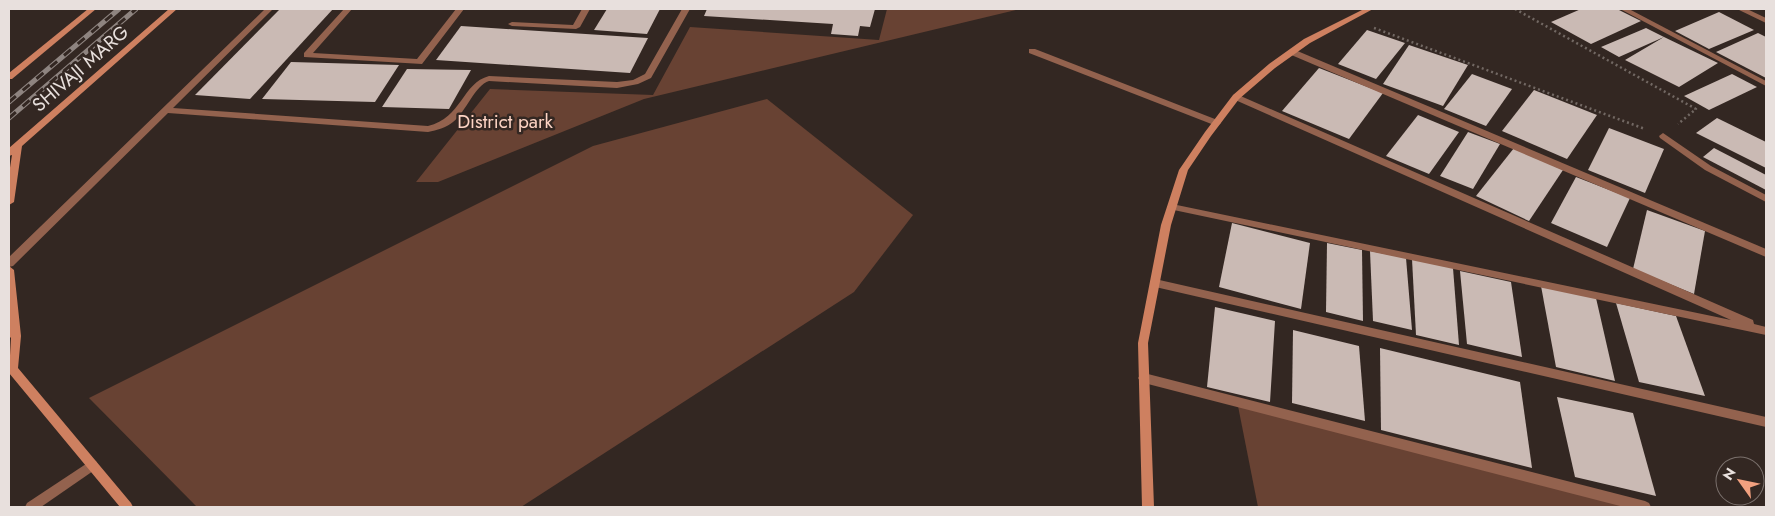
<svg xmlns="http://www.w3.org/2000/svg" width="1775" height="516" font-family="Jost,sans-serif">
	<style>
		.green { fill: #684233 }
		.building { fill: #cabab4 }
		.lines { fill: none; stroke-linecap: round; stroke-linejoin: round }
		.path { stroke: #726863; stroke-width: 2.5; stroke-dasharray: 2 3; stroke-linecap: butt }
		.lane { fill: #93624e; fill-rule: evenodd }
		.street { fill: #93624e; fill-rule: evenodd }
		.secondary { fill: #ce8060; fill-rule: evenodd }
		.rail-casing { stroke: #8e8480; stroke-width: 5 }
		.rail { stroke: #332722; stroke-width: 3; stroke-dasharray: 9; stroke-linecap: butt }
		.labels { text-anchor: middle; stroke-width: 5; stroke-linejoin: round; paint-order: stroke }
		.street-label { font-size: 19px; fill: #e8e0dd; stroke: #332722 }
		.park-label { font-size: 19px; fill: #fdd4c4; stroke: #332722 }
	</style>
	<rect width="100%" height="100%" fill="#332722"/>
	<!-- green -->
	<g class="green">
		<polygon points="887,9 1020,9 644,99 438,182 416,182 490,89 653,95 690,27 879,40"/>
		<polygon points="767,99 913,215 854,292 521,507 197,507 89,398 593,146"/>
		<polygon points="1238,406 1643,507 1258,507"/>
	</g>
	<!-- building -->
	<g class="building">
		<polygon points="280,9 333,9 250,99 195,95"/>
		<polygon points="607,9 660,9 647,34 594,30"/>
		<polygon points="707,9 875,9 870,27 860,26 858,36 831,34 833,24 704,16"/>
		<polygon points="1581,9 1617,9 1641,21 1591,44 1551,22"/>
		<polygon points="1719,12 1754,30 1709,49 1675,31"/>
		<polygon points="461,26 648,38 630,73 436,60"/>
		<polygon points="1646,28 1664,37 1718,63 1679,87 1625,60 1664,37 1619,57 1601,47"/>
		<polygon points="1367,30 1405,43 1376,79 1338,64"/>
		<polygon points="1758,33 1766,37 1766,78 1716,52"/>
		<polygon points="1409,45 1468,65 1443,106 1383,84"/>
		<polygon points="291,62 399,65 375,102 262,99"/>
		<polygon points="1319,68 1383,93 1349,139 1282,111"/>
		<polygon points="407,69 471,70 449,109 382,107"/>
		<polygon points="1472,74 1512,89 1486,126 1444,109"/>
		<polygon points="1732,74 1757,87 1709,110 1684,96"/>
		<polygon points="1534,90 1597,115 1567,159 1502,131"/>
		<polygon points="1418,115 1459,132 1429,174 1386,156"/>
		<polygon points="1717,118 1766,142 1766,168 1696,133"/>
		<polygon points="1609,128 1664,149 1645,193 1588,170"/>
		<polygon points="1468,132 1500,144 1473,189 1440,176"/>
		<polygon points="1514,148 1563,170 1529,221 1476,196"/>
		<polygon points="1714,148 1766,175 1766,190 1703,157"/>
		<polygon points="1576,177 1630,198 1607,247 1551,223"/>
		<polygon points="1647,210 1705,231 1694,294 1633,269"/>
		<polygon points="1232,223 1310,243 1301,309 1219,287"/>
		<polygon points="1327,243 1362,250 1363,321 1326,312"/>
		<polygon points="1370,251 1406,258 1412,330 1373,321"/>
		<polygon points="1412,259 1453,268 1459,345 1416,335"/>
		<polygon points="1460,271 1511,282 1522,357 1467,344"/>
		<polygon points="1541,286 1596,298 1615,381 1556,367"/>
		<polygon points="1616,303 1676,316 1705,396 1639,382"/>
		<polygon points="1215,307 1275,321 1270,402 1207,387"/>
		<polygon points="1293,330 1359,346 1365,421 1292,403"/>
		<polygon points="1380,348 1520,382 1532,468 1381,430"/>
		<polygon points="1557,397 1633,413 1656,496 1575,477"/>
	</g>
	<g class="lines">
		<!-- path -->
		<g class="path">
			<polyline points="1515,9 1696,109 1678,124"/>
			<polyline points="1374,28 1645,129"/>
		</g>
		<!-- lane -->
		<polygon class="lane" points="1029,49 1035,49 1220,121 1221,123 1217,126 1214,125 1029,53"/>
		<!-- street -->
		<g class="street">
			<path d="M265,9H273L173,108L428,126C462,118 462,83 489,76L617,82L633,80L645,74L682,9H690L651,78L638,84L617,88L489,81C475,85 466,112 453,122C446,128 437,130 428,132L168,113L13,266L9,267V257Z"/>
			<polygon points="344,9 352,9 313,53 417,59 456,9 464,9 422,64 304,57 304,53"/>
			<polygon points="582,9 590,9 580,27 576,29 512,26 508,24 512,22 573,25"/>
			<polygon points="1620,9 1629,9 1766,81 1766,86"/>
			<polygon points="1737,9 1747,9 1766,18 1766,23"/>
			<polygon points="1289,50 1295,50 1766,249 1766,257 1289,54"/>
			<polygon points="1236,94 1753,320 1754,324 1766,327 1766,335 1169,209 1167,207 1169,205 1172,204 1731,320 1233,99 1233,95"/>
			<polygon points="1663,133 1711,166 1766,195 1766,202 1705,170 1660,138 1659,136"/>
			<polygon points="1155,279 1766,417 1766,427 1151,286 1150,283 1151,280"/>
			<polygon points="1144,373 1645,501 1649,503 1651,507 1624,507 1144,383 1140,381 1138,378 1140,375"/>
			<polygon points="92,460 96,461 98,465 96,469 41,507 25,507 27,503"/>
		</g>
		<!-- secondary -->
		<g class="secondary">
			<polygon points="88,9 96,9 12,79 9,79 9,73"/>
			<polygon points="169,9 177,9 22,146 14,202 9,205 9,174 12,155 9,156 9,148"/>
			<polygon points="1364,9 1373,9 1310,43 1275,68 1239,99 1211,136 1188,170 1171,225 1148,343 1154,507 1142,507 1138,343 1161,225 1179,170 1205,132 1233,95 1269,64 1304,39"/>
			<polygon points="9,266 14,270 21,336 18,368 131,503 133,507 120,507 9,373 11,338 9,336"/>
		</g>
		<!-- rail casing -->
		<g class="rail-casing">
			<g id="rail">
				<polyline points="9,102 119,9"/>
				<polyline points="9,118 136,9"/>
			</g>
		</g>
		<!-- rail -->
		<use href="#rail" class="rail"/>
	</g>
	<g class="labels">
		<!-- street labels -->
		<g class="street-label">
			<text transform="translate(80 68) rotate(-41)" y="7">SHIVAJI MARG</text>
		</g>
		<!-- park labels -->
		<g class="park-label">
			<text x="505" y="128">District park</text>
		</g>
	</g>
	<!-- border -->
	<rect width="1775" height="516" fill="none" stroke="#e8e0dd" stroke-width="20"/>
	<!-- north arrow -->
	<g transform="translate(1740 481) rotate(303)"><circle r="24" fill="#332722" stroke="#7b716d"/>
	<path d="M0-4L9 19L0 12L-9 19Z" fill="#f2a07f"/>
	<text y="-8" font-size="14" font-weight="bold" text-anchor="middle" fill="#e8e0dd">N</text>
	</g>
</svg>
